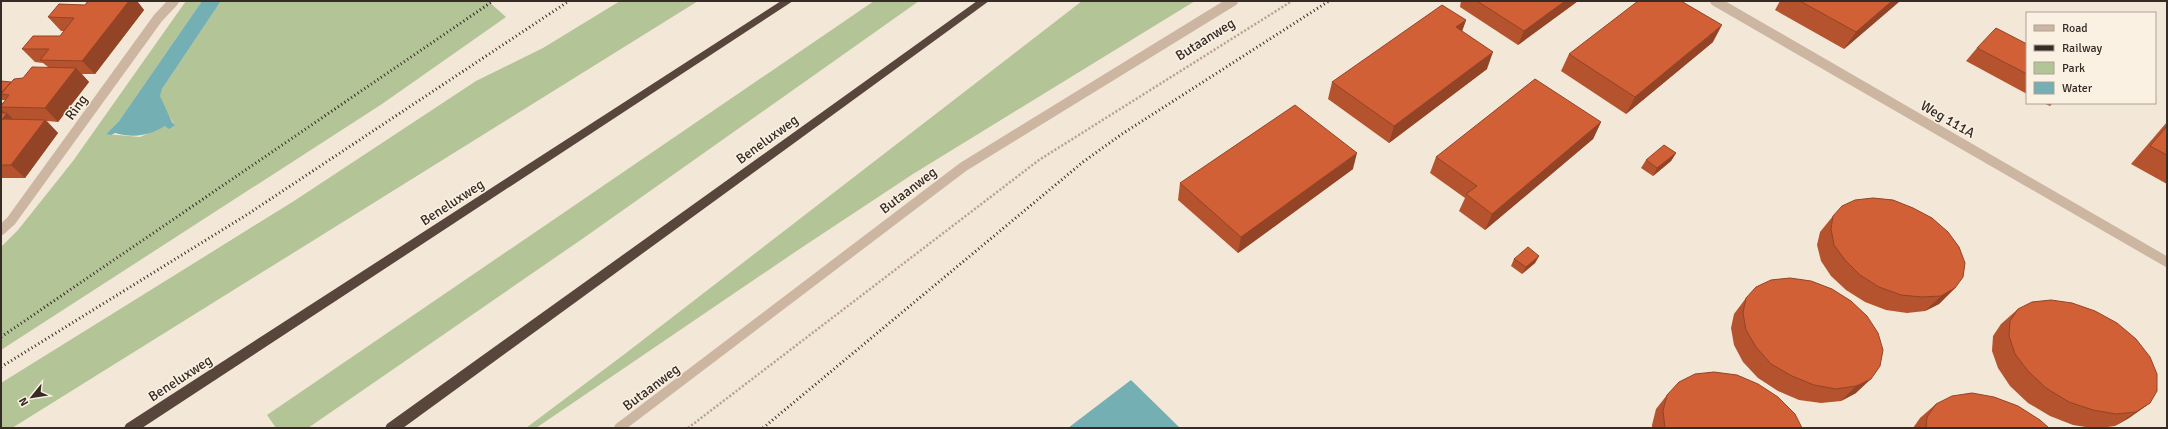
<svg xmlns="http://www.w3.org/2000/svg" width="2168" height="429" font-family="Signika,sans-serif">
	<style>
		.green { fill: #b3c496 }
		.water { fill: #73afb3 }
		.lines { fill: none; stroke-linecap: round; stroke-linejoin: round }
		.path { stroke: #b8a08c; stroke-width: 2.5; stroke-dasharray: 2 2; stroke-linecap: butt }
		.minor { stroke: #ccb6a2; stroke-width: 10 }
		.highway { fill: #58453b; fill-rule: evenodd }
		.rail { stroke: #362b25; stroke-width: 3; stroke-dasharray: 1 3; stroke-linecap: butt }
		.wall { fill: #b5532e }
		.shaded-wall { fill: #934326 }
		.building { fill: #d26036; stroke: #934326 }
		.labels { text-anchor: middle; stroke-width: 3; stroke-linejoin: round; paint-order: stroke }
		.street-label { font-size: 14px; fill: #362b25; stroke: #fbf1e3 }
	</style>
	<rect width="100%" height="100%" fill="#f3e7d7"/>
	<!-- green -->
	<g class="green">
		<path d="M186,1H202L119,121L106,134L140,137L165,126L175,125C173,123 160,100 160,96C160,93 161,91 162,89L221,1H488L506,17L382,104L1,350V247L18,230L73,161Z"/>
		<polygon points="620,1 698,1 12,428 1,428 1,383 294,201 476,81 543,48"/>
		<polygon points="874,1 919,1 585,237 308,428 276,428 267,415"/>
		<polygon points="1082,1 1195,1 913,174 798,250 536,428 526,428 626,353"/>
	</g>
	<!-- water -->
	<g class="water">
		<path d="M202,1H221L162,89L160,96L172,122L175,125L169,129L165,126C148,136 134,138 115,133L111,135L106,134L119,121Z"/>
		<polygon points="1131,380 1180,428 1068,428"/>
	</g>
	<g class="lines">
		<!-- path -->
		<polyline class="path" points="688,428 1039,160 1292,1"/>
		<!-- minor -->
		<g class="minor">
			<polyline points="1715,1 2167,262"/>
			<polyline points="1,230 11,221 158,18 174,1"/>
			<polyline points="619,428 963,167 1233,1"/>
		</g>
		<!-- highway -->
		<g class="highway">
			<polygon points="781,1 793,1 142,428 124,428 126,424"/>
			<polygon points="977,1 989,1 403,428 385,428 387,424"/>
		</g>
		<!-- rail -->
		<g class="rail">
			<polyline points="1,337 493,1"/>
			<polyline points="1,367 248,214 569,1"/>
			<polyline points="763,428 1083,162 1122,134 1329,1"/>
		</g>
	</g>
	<!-- wall -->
	<g class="wall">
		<polygon points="88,1 137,1 144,10 95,74 82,74 89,82 58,122 47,121 58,133 25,178 1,178 1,102 3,103 6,100 1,100 1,81 11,82 23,78 48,67 43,63 35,62 22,49 60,36 64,31 61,31 48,17 85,5"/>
		<polygon points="1461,1 1578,1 1518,45 1460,7"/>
		<polygon points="1780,1 1900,1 1844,49 1775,10"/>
		<polygon points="1466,20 1462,31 1487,69 1389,143 1328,99 1332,82"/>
		<polygon points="1713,42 1626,114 1561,71 1569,54"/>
		<polygon points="2027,44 2027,94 1966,61 1977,48"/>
		<polygon points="2043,103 2053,103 2050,106"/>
		<polygon points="1601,122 1593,139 1485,230 1459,211 1465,198 1430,173 1436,157"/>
		<polygon points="2167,122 2167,184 2131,164"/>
		<polygon points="1676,153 1671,161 1653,176 1641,168 1646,160"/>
		<polygon points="1353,169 1238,253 1178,200 1180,183"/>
		<polygon points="1833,216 1955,288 1939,304 1925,311 1907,313 1886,310 1865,302 1846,290 1831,276 1821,261 1817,245 1820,232"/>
		<polygon points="1539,256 1535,263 1522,274 1511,266 1514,259"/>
		<polygon points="1746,298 1867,316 1856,393 1841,401 1821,403 1799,400 1778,391 1758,378 1743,362 1734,345 1731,328 1734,314"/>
		<polygon points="2018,309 2150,403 2129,418 2115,426 2100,428 2092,428 2073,425 2050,416 2028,403 2010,386 1998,368 1992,351 1993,336 2001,324"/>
		<polygon points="1667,395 1802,428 1652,428 1652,425 1656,409"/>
		<polygon points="1936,404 2049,428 1913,428 1920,418"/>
	</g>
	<!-- shaded-wall -->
	<g class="shaded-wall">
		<polygon points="129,1 137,1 144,10 95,74 82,61"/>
		<polygon points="1565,1 1578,1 1518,45 1524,31"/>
		<polygon points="1892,1 1900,1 1844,49 1856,32"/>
		<polygon points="1466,20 1460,37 1456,27"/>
		<polygon points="1722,25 1713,42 1626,114 1635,97"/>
		<polygon points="1493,52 1487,69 1389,143 1394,126"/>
		<polygon points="76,68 89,82 58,122 45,108"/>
		<polygon points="1,109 6,114 1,118"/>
		<polygon points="7,113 15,121 1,121"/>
		<polygon points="45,120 58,133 25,178 11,165"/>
		<polygon points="1601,122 1593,139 1485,230 1492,214"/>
		<polygon points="1357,153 1353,169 1238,253 1241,237"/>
		<polygon points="1676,153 1671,161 1653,176 1657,168"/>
		<polygon points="1539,256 1535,263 1522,274 1526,267"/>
		<polygon points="1955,288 1939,304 1925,311 1941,296"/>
		<polygon points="1871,379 1856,393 1841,401 1856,386"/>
		<polygon points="2150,403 2129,418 2115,426 2136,412"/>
	</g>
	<!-- building -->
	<g class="building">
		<polygon points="88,1 129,1 82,61 40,60 49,49 22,49 33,36 60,36 74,18 48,17 59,4 85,5"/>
		<polygon points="1477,1 1565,1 1524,31"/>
		<polygon points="1638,1 1681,1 1722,25 1635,97 1569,54"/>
		<polygon points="1800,1 1892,1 1856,32"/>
		<polygon points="1442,5 1466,20 1456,27 1493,52 1394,126 1332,82"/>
		<polygon points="1996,28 2027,44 2027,74 1977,48"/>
		<polygon points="32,67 76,68 45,108 1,107 1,106 9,95 1,94 14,79 23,78"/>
		<polygon points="1535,79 1601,122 1492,214 1466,194 1477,186 1436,157"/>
		<polygon points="1,81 11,82 2,92 1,92"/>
		<polygon points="1295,105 1357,153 1241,237 1180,183"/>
		<polygon points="1,113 7,113 1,121"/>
		<polygon points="3,119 45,120 11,165 1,165 1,121"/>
		<polygon points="2167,126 2167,155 2150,146"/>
		<polygon points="1664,145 1676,153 1657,168 1646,160"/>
		<polygon points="1873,198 1893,200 1913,208 1932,218 1948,232 1959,247 1965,263 1963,277 1955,288 1941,296 1922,297 1901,295 1879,287 1860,275 1845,260 1834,245 1831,229 1833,216 1842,206 1855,200"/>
		<polygon points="1528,247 1539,256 1526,267 1514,259"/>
		<polygon points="1790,278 1811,281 1832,289 1851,301 1867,316 1878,333 1883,350 1880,366 1871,379 1856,386 1836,389 1814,385 1792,376 1771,364 1756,347 1746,330 1743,313 1746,298 1756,287 1771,280"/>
		<polygon points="2051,300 2072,303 2095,311 2117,323 2136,339 2150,357 2157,374 2157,391 2150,403 2136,412 2116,414 2093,410 2069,402 2046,388 2028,371 2015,354 2009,336 2010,321 2018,309 2032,302"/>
		<polygon points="1714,372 1737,375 1758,384 1778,397 1795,414 1802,428 1665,428 1663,411 1667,395 1679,382 1695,374"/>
		<polygon points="1972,393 1994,397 2018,406 2040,420 2049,428 1926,428 1927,417 1936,404 1952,396"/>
	</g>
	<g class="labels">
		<!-- street labels -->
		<g class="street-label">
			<text transform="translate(1205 39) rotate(-32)" y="5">Butaanweg</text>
			<text transform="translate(76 107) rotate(-54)" y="5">Ring</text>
			<text transform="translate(1948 119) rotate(30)" y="5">Weg 111A</text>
			<text transform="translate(767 139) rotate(-36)" y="5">Beneluxweg</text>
			<text transform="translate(908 190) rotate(-37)" y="5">Butaanweg</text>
			<text transform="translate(452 202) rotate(-33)" y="5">Beneluxweg</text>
			<text transform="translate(180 378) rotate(-33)" y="5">Beneluxweg</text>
			<text transform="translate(651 387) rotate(-37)" y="5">Butaanweg</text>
		</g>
	</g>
	<!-- border -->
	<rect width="2168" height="429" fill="none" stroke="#362b25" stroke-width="4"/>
	<!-- legend -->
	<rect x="2026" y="12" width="130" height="92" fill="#fbf1e3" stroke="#aca297"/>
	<rect x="2034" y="25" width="20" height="6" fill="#ccb6a2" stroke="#aca297"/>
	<text x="2062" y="32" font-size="12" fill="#362b25">Road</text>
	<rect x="2034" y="45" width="20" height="6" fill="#362b25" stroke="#aca297"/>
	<text x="2062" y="52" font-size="12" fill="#362b25">Railway</text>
	<rect x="2034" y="62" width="20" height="12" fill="#b3c496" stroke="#aca297"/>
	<text x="2062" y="72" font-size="12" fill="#362b25">Park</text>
	<rect x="2034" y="82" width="20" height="12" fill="#73afb3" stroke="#aca297"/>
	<text x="2062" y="92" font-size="12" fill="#362b25">Water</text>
	<!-- north arrow -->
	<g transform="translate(32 397) rotate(240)" stroke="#fbf1e3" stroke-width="3" paint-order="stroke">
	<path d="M0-3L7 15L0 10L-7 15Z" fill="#362b25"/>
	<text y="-6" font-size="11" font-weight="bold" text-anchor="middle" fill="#362b25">N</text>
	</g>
</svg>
